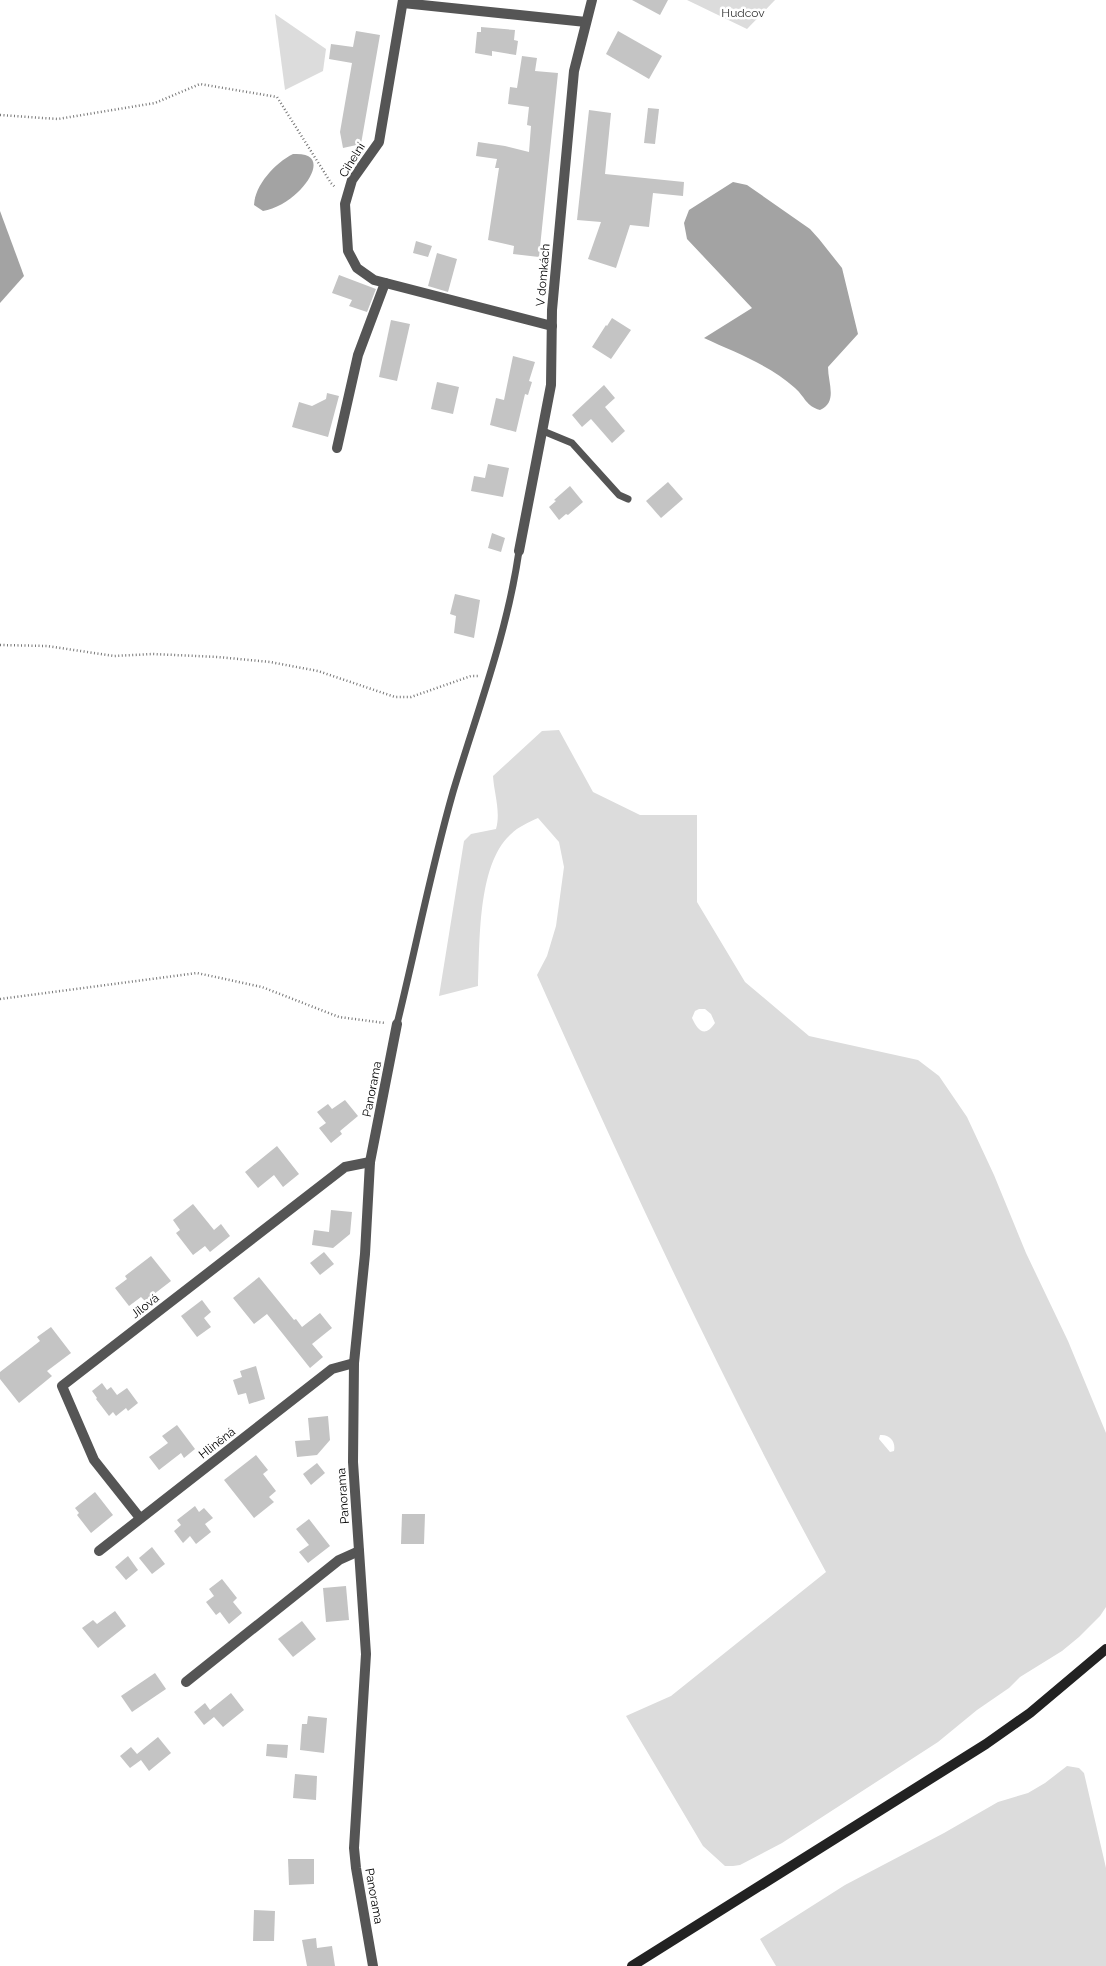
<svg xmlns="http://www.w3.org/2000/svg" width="1106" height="1966" font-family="Raleway,sans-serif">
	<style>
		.green { fill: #dcdcdc; fill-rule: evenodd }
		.water { fill: #a3a3a3 }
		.building { fill: #c4c4c4 }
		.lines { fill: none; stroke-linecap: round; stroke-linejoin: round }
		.path { stroke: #777; stroke-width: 2.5; stroke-dasharray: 1 2.5; stroke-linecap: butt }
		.service { stroke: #555; stroke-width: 7 }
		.minor { stroke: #555; stroke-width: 10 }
		.secondary { stroke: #222; stroke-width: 10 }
		.labels { text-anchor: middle; stroke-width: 5; stroke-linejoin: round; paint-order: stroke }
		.park-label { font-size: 12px; fill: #333; stroke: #fff }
		.street-label { font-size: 12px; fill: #000; stroke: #fff }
	</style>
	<rect width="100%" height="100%" fill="#fff"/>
	<!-- green -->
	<g class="green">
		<polygon points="687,0 775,0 747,29"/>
		<polygon points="275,14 326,49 323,71 285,90"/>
		<path d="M559,730L593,792L640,815H697V902L745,982L809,1036L918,1060L939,1076L967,1117L994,1175L1026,1253L1068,1341L1106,1433V1607L1100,1616L1079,1637L1062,1651L1020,1677L1009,1688L977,1710L938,1742L782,1843L740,1865L733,1866H725L703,1846L626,1716L671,1696L826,1572C720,1378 627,1177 537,975L547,956L556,926L564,867L559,842L538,818C529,822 518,827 511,834C477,864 480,943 478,986L439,996L464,841L471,834L496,829C501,812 494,793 493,776L542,731ZM699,1009H705L711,1014L715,1023C705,1038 698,1031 692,1018L695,1011ZM880,1435C890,1434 896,1442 894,1451L890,1452L879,1439Z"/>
		<polygon points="1067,1766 1079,1768 1084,1773 1106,1868 1106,1966 776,1966 760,1939 845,1885 944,1833 998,1802 1028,1793 1045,1783"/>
	</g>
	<!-- water -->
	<g class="water">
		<path d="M293,154C326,152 313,178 298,192C289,201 275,209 263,211L254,205C255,185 275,163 293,154Z"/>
		<path d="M733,182L747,185L810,229L819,239L842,268L858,334L828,367C828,383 838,402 820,410C806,406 805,397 795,388C770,365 734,352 704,338L752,308L687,239L684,223L689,210Z"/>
		<polygon points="0,211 24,276 0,303"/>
	</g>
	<!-- building -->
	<g class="building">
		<polygon points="632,0 668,0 660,15"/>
		<polygon points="481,27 515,30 514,40 518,41 516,55 492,51 492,56 475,53 477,32 481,32"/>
		<polygon points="356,31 380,35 361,144 343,148 340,132 352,63 329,59 331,44 353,47"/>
		<polygon points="618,31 662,56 649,79 606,54"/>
		<polygon points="522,56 537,58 535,71 558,73 539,257 513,254 514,246 488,240 499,168 495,168 497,159 476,156 478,142 505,146 529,152 531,126 527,125 529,107 508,104 510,87 517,88"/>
		<polygon points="648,108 659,109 655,144 644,143"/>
		<polygon points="589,110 611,113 605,174 684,182 683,196 653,193 649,227 630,225 616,268 588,259 601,222 577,220"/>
		<polygon points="416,241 432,246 428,257 413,253"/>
		<polygon points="437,253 457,259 448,292 428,286"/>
		<polygon points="339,275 376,289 367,312 349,306 352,300 332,293"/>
		<polygon points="612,318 631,330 611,359 592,347 606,325 607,326"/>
		<polygon points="391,320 410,324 397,381 379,377"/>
		<polygon points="513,356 535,362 529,381 532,382 528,395 525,394 516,432 490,425 496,398 504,400"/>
		<polygon points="437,382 459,387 453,414 431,409"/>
		<polygon points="604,385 615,398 605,407 625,431 612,443 591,419 582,427 572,415"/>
		<polygon points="327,393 339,396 328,437 292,427 299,402 312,406 326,399"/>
		<polygon points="488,464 509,468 503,497 471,491 474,476 485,478"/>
		<polygon points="668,482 683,499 661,518 646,501"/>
		<polygon points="570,486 583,502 568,515 566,514 559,520 549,507 556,501 554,500"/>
		<polygon points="492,533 505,538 501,552 488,548"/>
		<polygon points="455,594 480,600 474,638 454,633 456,616 450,614"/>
		<polygon points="345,1100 358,1116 340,1131 342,1134 331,1143 319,1128 326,1123 317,1112 328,1104 332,1109"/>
		<polygon points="277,1146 299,1174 283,1187 274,1175 258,1188 245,1172"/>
		<polygon points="193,1204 214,1230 221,1224 230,1236 210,1252 205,1246 193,1255 176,1233 180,1230 173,1220"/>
		<polygon points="331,1210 352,1212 350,1234 333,1248 312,1245 314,1230 329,1232"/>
		<polygon points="324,1252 334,1264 320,1275 310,1263"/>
		<polygon points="151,1256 171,1281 145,1301 141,1297 129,1306 115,1288 127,1279 125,1276"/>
		<polygon points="259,1277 294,1320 296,1319 302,1327 320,1313 332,1328 312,1344 323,1357 310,1368 267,1314 254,1324 233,1298"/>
		<polygon points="202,1300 211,1312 204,1318 211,1327 197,1337 181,1316"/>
		<polygon points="51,1327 71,1353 47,1371 52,1376 19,1403 0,1379 0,1372 40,1341 37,1337"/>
		<polygon points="256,1366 265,1399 249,1404 246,1393 238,1395 233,1380 242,1377 240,1371"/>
		<polygon points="102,1383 107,1390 111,1387 117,1395 127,1388 138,1403 128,1411 126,1408 116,1416 113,1412 109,1416 96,1399 97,1398 92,1391"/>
		<polygon points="328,1416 330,1440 317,1455 297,1457 295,1441 310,1440 308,1418"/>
		<polygon points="177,1425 195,1449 184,1458 181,1453 159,1470 149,1457 168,1443 162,1436"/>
		<polygon points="256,1455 268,1470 263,1474 276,1491 269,1497 274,1502 254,1518 224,1480"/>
		<polygon points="317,1463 325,1473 311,1485 303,1474"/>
		<polygon points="95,1492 113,1515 91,1533 77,1515 79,1513 75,1508"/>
		<polygon points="195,1506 199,1512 204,1508 213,1518 205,1524 211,1532 196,1544 190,1536 183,1543 174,1531 181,1525 177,1520"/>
		<polygon points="402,1514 425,1514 424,1544 401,1544"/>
		<polygon points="309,1519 330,1546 308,1563 299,1552 309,1545 296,1529"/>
		<polygon points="152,1547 165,1564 152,1574 139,1558"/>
		<polygon points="128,1556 138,1570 126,1580 115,1567"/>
		<polygon points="222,1579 237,1598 233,1602 242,1613 229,1624 220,1612 216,1615 206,1602 214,1596 209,1589"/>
		<polygon points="346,1586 349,1620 326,1622 323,1588"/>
		<polygon points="115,1611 126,1626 98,1648 82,1628 93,1620 97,1624"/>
		<polygon points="302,1621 316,1639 293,1657 278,1639"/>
		<polygon points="155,1673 166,1689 132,1712 121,1696"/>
		<polygon points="231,1693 244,1710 223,1727 214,1717 204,1725 194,1712 205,1703 210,1710"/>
		<polygon points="308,1716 327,1718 324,1753 300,1750 302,1724 307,1724"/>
		<polygon points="158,1737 171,1753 149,1771 141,1760 130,1768 120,1756 131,1747 137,1754"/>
		<polygon points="267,1744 288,1745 287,1758 266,1756"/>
		<polygon points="295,1774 317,1776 316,1800 293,1798"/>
		<polygon points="288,1859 314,1859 314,1884 289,1885"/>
		<polygon points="254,1910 275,1911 274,1941 253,1941"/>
		<polygon points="316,1938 317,1948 332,1946 335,1966 307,1966 302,1940"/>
	</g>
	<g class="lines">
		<!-- path -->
		<g class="path">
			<polyline points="0,115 58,119 155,103 200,84 277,97 331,183 336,188"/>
			<polyline points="0,645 47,646 114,656 153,654 218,657 270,662 318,671 395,697 411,697 471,676 479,676"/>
			<polyline points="0,999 197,973 262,987 339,1017 385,1023"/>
		</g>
		<!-- service -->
		<g class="service">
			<polyline points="543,431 572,443 619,495 628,499"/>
			<path d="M397,1024C416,947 431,869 453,792C477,712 507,634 519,551"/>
		</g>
		<!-- minor -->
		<g class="minor">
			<polyline points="403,0 379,142 352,180 345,204 348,251 357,268 374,280 552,326"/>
			<polyline points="403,3 586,22"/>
			<polyline points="337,448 358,355 385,283"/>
			<polyline points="519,551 551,385 552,310 574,71 592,0"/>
			<polyline points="140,1518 94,1460 62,1386 345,1167 370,1162"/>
			<polyline points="99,1551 332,1369 354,1363"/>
			<polyline points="186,1682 339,1560 359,1551"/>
			<polyline points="373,1966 356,1868 354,1848 366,1654 353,1462 354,1363 365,1254 370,1162 397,1024"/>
		</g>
		<!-- secondary -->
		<polyline class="secondary" points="632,1966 986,1744 1030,1713 1106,1649"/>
	</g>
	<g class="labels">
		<!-- park labels -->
		<g class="park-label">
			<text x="743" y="17">Hudcov</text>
		</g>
		<!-- street labels -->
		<g class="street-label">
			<text transform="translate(352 160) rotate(-58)" y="4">Cihelní</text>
			<text transform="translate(543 275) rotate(-85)" y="4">V domkách</text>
			<text transform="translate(372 1089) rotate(-79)" y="4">Panorama</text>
			<text transform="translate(145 1306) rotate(-38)" y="4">Jílová</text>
			<text transform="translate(217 1443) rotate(-38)" y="4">Hliněná</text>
			<text transform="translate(343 1496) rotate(-94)" y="4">Panorama</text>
			<text transform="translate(374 1896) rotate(80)" y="4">Panorama</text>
		</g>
	</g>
</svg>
